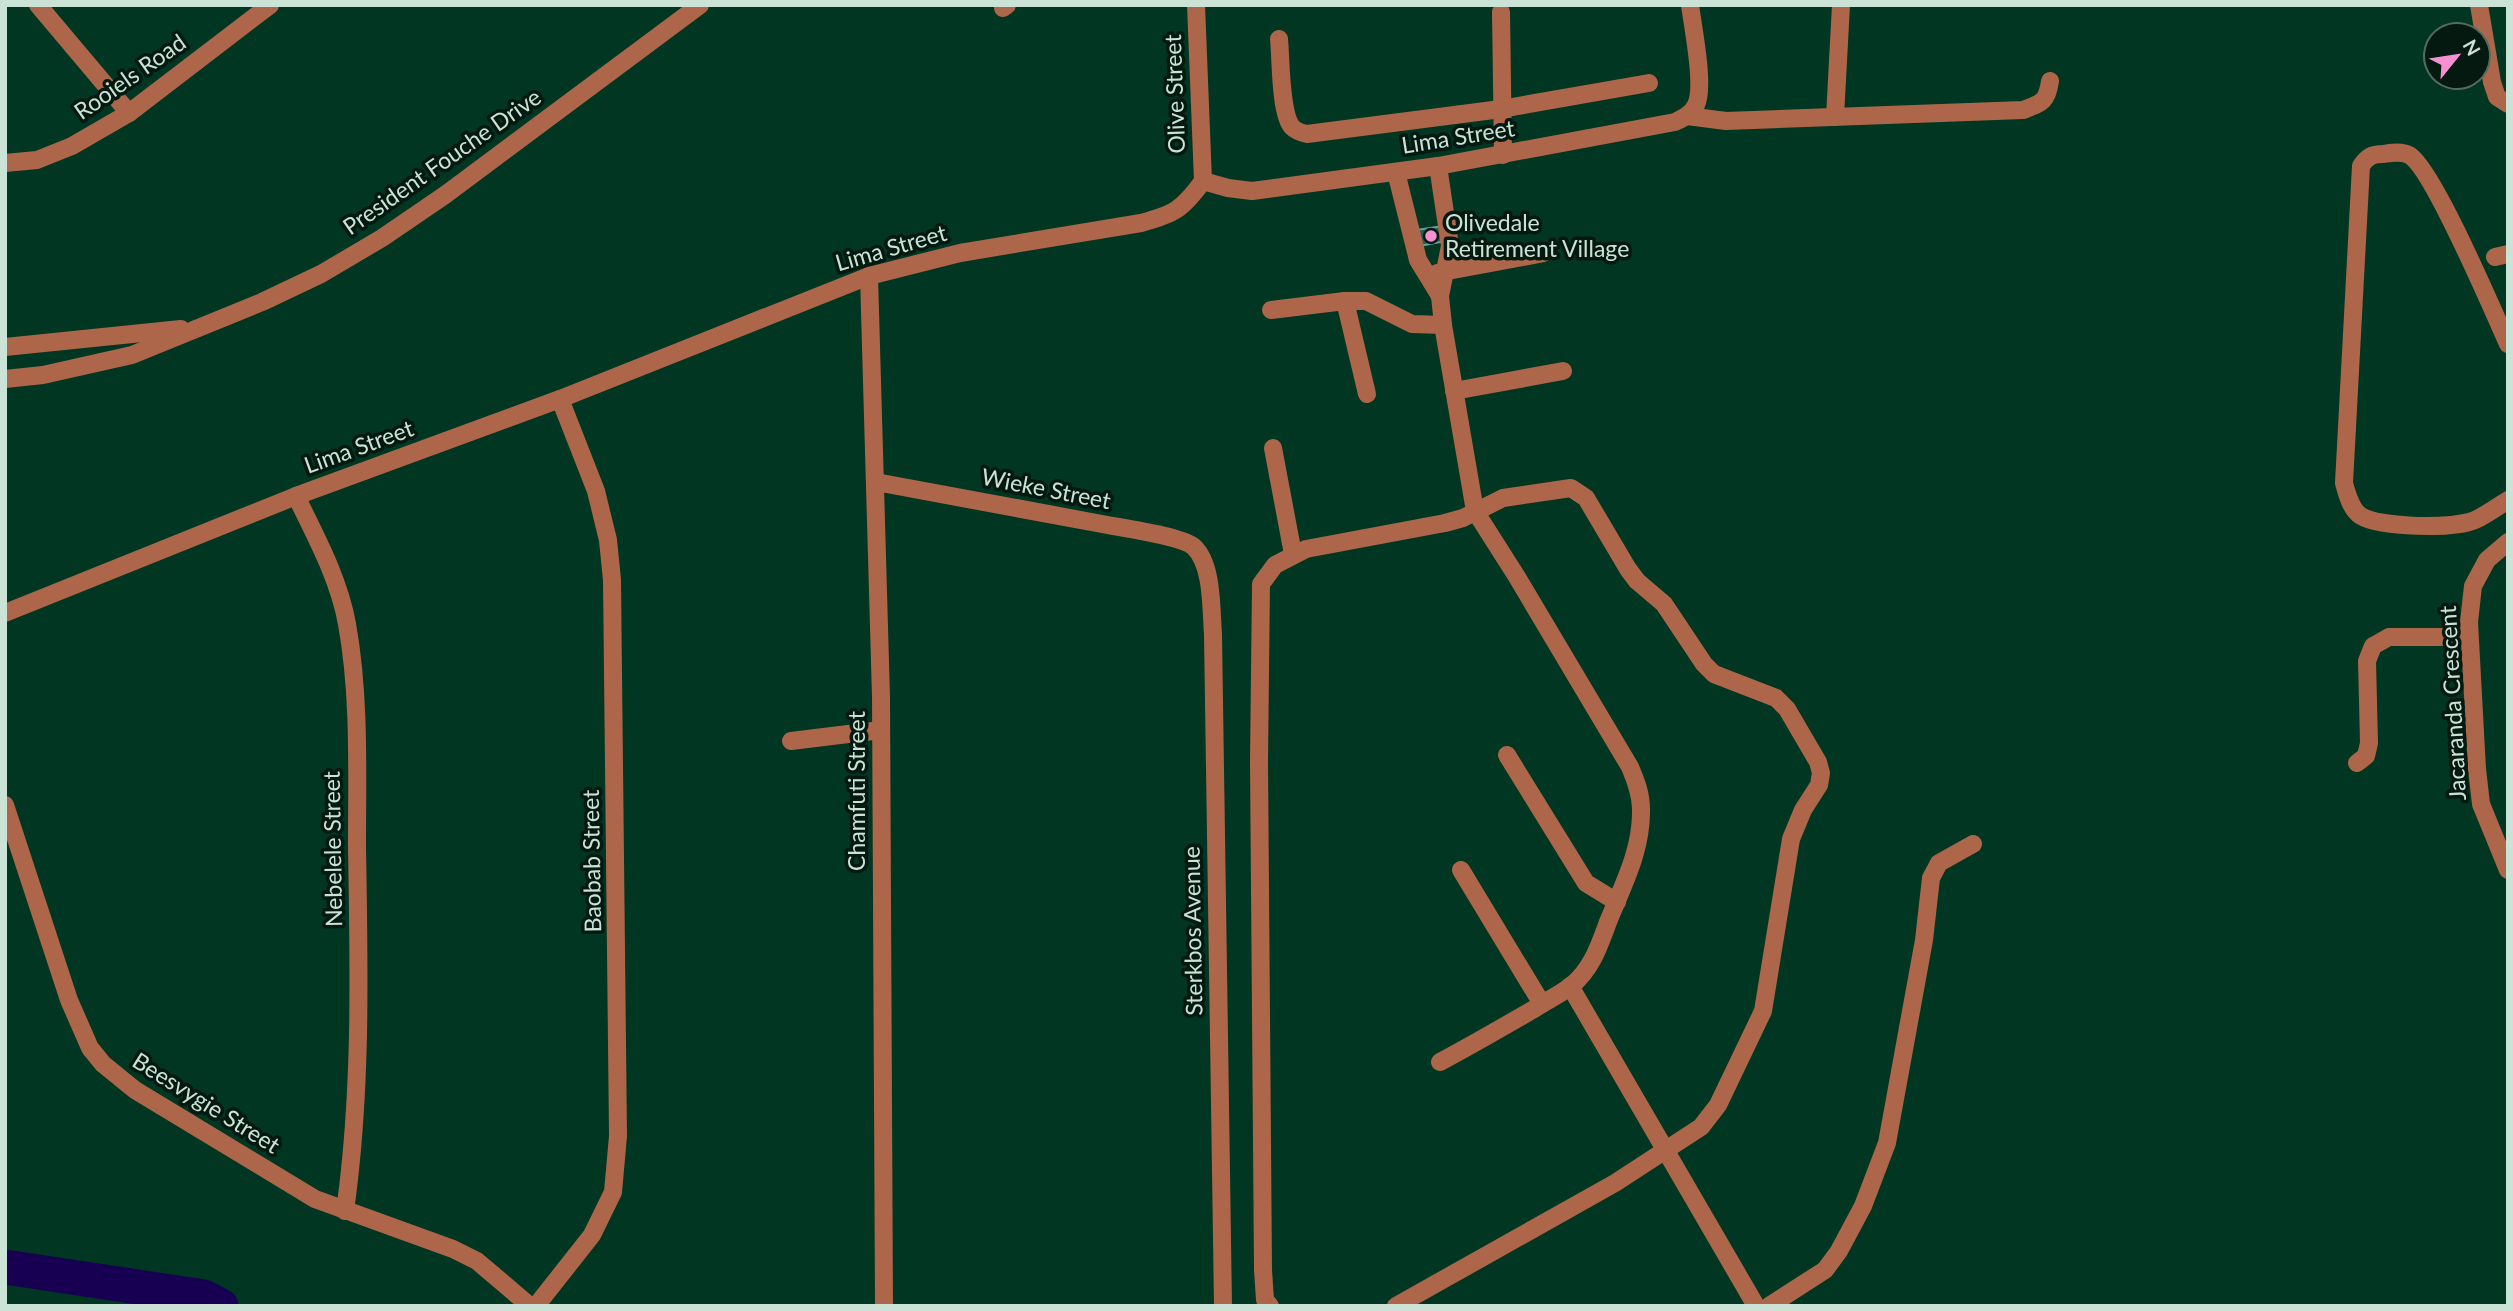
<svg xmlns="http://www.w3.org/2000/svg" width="2513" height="1311" font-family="Lato,sans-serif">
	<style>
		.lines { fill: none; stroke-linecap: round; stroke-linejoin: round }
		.river { stroke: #170052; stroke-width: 35 }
		.building { fill: #215e55; stroke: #65a096; stroke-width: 2 }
		.minor { stroke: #ad6649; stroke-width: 18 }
		.poi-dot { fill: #f690d0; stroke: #051910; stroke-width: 2.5 }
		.labels { text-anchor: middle; stroke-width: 7; stroke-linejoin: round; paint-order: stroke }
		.street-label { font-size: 23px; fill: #cae3d6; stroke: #051910 }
		.poi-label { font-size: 23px; fill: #cae3d6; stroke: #051910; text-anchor: start }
	</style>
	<rect width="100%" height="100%" fill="#003622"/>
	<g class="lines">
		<!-- river -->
		<polyline class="river" points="5,1267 204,1297 221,1306"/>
	</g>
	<!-- building -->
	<polygon class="building" points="1444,226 1446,241 1419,246 1416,230"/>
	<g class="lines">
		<!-- minor -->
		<g class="minor">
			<polyline points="38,5 129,113"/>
			<polyline points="1196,5 1203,181"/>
			<polyline points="2479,5 2492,82 2497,97 2508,104"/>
			<polyline points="1003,8 1007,5"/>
			<polyline points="1501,12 1503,155"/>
			<path d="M1279,39C1281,59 1280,113 1292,127C1296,131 1302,133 1307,134L1501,109L1649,83"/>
			<path d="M1687,116L1726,121L2023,110C2042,103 2047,102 2050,81"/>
			<polyline points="1835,117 1841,5"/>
			<polyline points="5,163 37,160 72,146 129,113 270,5"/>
			<path d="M1438,166L1450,246L1440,296L1443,325L1475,511L1517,577L1630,767C1636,781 1641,794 1641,809C1642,850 1623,885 1608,922C1599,946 1592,969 1571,986C1559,995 1546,1001 1534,1009C1503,1027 1472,1045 1440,1062"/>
			<polyline points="1396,172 1418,260 1440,296"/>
			<polyline points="2495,257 2508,254"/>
			<polyline points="1437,273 1544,253"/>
			<polyline points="869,276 881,697 884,1306"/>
			<polyline points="1345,301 1367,394"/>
			<polyline points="1271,310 1345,301 1366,301 1412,324 1443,325"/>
			<path d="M2508,344C2494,313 2432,167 2409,155C2401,151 2391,153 2383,154C2372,154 2367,157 2361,166L2344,483C2347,494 2351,510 2361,516C2380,528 2455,529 2475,520C2486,515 2497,507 2508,500"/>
			<polyline points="5,347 181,329"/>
			<polyline points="5,379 43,375 132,355 262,302 321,274 382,238 445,195 700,5"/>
			<polyline points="1454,391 1563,371"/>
			<polyline points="1273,448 1293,554"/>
			<path d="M876,482C951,496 1026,510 1102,524C1121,528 1182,536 1194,547C1213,565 1211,610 1213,634L1223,1306"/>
			<path d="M296,496C316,537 339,579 347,624C360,696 357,773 357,846C359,967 362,1090 345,1211"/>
			<polyline points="2508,542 2487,560 2473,586 2469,622 2477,769 2481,804 2508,870"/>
			<path d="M5,613L296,496L560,399L869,276L960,253L1141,223C1174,214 1182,210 1203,181L1228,188L1252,191L1438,166L1675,122C1683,118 1692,114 1696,105C1705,87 1693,28 1690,5"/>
			<polyline points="791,741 881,730"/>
			<polyline points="1507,755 1586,883 1617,902"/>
			<polyline points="2357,763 2366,756 2369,743 2367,661 2373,646 2389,637 2469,637"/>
			<polyline points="5,805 69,1000 90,1048 103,1064 135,1090 315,1199 453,1249 477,1261 530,1306"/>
			<polyline points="1461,870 1542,1004"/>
			<polyline points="1570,986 1756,1306"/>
			<polyline points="536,1306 592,1235 613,1192 618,1136 612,580 608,540 596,491 560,399"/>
			<polyline points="1270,1306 1265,1300 1263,1270 1259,761 1261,584 1275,565 1306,549 1445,523 1463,518 1503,498 1571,488 1586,498 1628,569 1637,581 1664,604 1704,664 1714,674 1776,698 1787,709 1818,762 1821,773 1819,785 1803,810 1791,839 1763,1011 1718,1105 1701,1127 1615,1183 1396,1306"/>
			<polyline points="1769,1306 1825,1270 1839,1251 1863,1206 1887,1143 1924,940 1931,878 1939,863 1973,844"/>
		</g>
	</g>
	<!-- markers -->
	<circle class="poi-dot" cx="1431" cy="236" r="7"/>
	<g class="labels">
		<!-- street labels -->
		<g class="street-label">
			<text transform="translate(130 77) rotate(-35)" y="8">Rooiels Road</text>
			<text transform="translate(1175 94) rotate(-92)" y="8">Olive Street</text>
			<text transform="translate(1458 137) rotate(-9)" y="8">Lima Street</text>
			<text transform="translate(442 162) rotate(-35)" y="8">President Fouche Drive</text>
			<text transform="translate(891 248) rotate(-16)" y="8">Lima Street</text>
			<text transform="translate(359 447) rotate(-20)" y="8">Lima Street</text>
			<text transform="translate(1046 489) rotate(11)" y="8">Wieke Street</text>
			<text transform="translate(2453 703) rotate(-93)" y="8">Jacaranda Crescent</text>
			<text transform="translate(857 791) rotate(-90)" y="8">Chamfuti Street</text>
			<text transform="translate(333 849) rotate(-91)" y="8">Nebelele Street</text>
			<text transform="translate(592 861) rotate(-91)" y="8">Baobab Street</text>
			<text transform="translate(1193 931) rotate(-91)" y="8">Sterkbos Avenue</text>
			<text transform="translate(206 1103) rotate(32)" y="8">Beesvygie Street</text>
		</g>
		<!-- poi labels -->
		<g class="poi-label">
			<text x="1445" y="231">Olivedale<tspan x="1445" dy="26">Retirement Village</tspan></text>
		</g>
	</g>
	<!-- border -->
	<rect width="2513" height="1311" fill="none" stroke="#cae3d6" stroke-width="14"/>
	<!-- north arrow -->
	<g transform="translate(2457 56) rotate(60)"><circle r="33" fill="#051910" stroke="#546a5f" stroke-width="2"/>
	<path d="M0-5L12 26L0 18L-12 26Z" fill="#f690d0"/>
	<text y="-10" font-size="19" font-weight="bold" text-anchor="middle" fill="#cae3d6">N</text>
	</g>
</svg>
